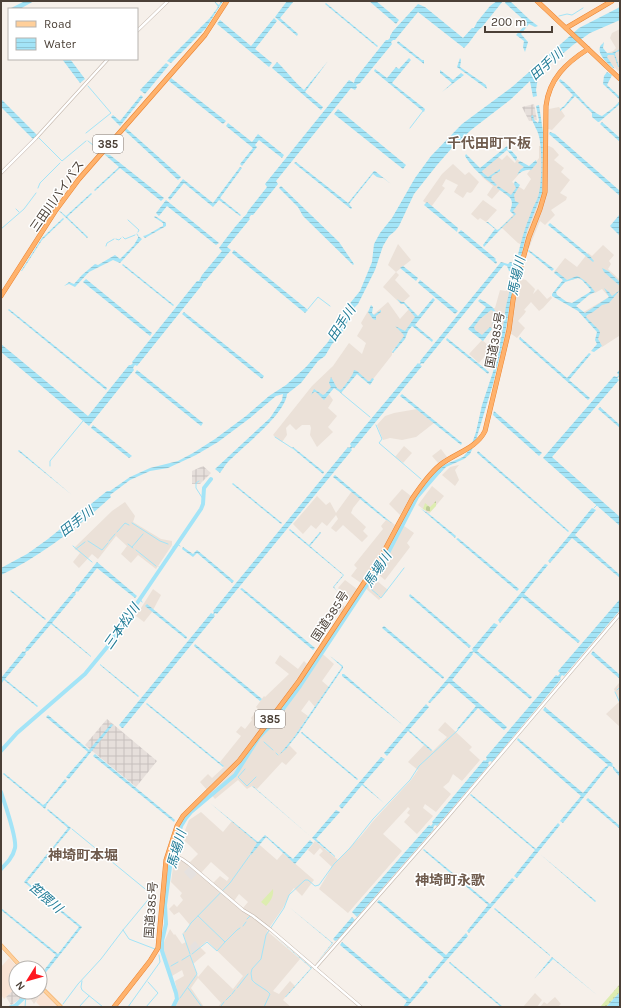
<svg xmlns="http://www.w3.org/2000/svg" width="621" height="1008" font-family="Karla,'Noto Sans JP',sans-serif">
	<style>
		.residential { fill: #ebe1d8; fill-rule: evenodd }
		.commercial { fill: #f9e3d4 }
		.industrial { fill: url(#industrial-grid) }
		.grass { fill: url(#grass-dots) }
		.cemetery { fill: url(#cemetery-stones) }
		.park { fill: #ddedb0 }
		.parking { fill: #e5e1df }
		.water { fill: url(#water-rules); fill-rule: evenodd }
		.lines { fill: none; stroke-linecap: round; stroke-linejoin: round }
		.stream { stroke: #a3e4f7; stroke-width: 1 }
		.river { stroke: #a3e4f7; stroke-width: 4 }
		.minor-casing { stroke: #c3b6ac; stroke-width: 3.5 }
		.major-casing { stroke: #eea960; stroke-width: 4 }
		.highway-casing { stroke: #eb822f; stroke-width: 5 }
		.minor { stroke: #fff; stroke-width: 2.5 }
		.major { stroke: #ffcf9a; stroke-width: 3 }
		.highway { stroke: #ffb26c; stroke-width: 4 }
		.labels { text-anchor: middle; stroke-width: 3; stroke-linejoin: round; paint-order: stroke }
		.shield { fill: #fff; stroke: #817973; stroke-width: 1 }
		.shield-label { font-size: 11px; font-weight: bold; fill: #4b4037 }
		.street-label { font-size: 12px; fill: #4b4037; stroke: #fff }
		.water-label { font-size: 13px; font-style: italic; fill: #207b96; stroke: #fff }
		.quarter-label { font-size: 14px; font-weight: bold; fill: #6f5b4d; stroke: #fff }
	</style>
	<defs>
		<pattern id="industrial-grid" width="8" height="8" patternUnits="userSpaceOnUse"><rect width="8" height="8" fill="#e6dfdb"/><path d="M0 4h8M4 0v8" fill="none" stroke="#c7c0bd"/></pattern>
		<pattern id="grass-dots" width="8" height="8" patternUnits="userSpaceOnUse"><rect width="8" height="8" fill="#ddedb0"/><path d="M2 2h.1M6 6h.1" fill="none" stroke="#bfcc98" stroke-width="1.8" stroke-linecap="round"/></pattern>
		<pattern id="cemetery-stones" width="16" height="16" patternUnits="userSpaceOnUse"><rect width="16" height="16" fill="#ddedb0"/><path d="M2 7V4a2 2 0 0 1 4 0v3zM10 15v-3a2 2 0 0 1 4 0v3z" fill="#bfcc98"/></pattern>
		<pattern id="water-rules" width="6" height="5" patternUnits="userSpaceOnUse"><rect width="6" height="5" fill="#a3e4f7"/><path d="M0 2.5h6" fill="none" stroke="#8ec5d4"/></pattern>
	</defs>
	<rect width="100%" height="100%" fill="#f6f0ea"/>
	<!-- residential -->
	<g class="residential">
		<polygon points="620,29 620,70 618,71 605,57 607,53 613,51 616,48 610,38 612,33"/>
		<polygon points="559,107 565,116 552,130 548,129 549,109"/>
		<polygon points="539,146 549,146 553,148 559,155 554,160 564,168 561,172 570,180 560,193 567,197 566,200 551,210 555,215 545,225 540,221 529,248 518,243 502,228 502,226 514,214 511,211 514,203 513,200 500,190 492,199 487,195 493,186 482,177 480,172 497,156 502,160 507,155 515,163 517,159 526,166 512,182 524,190 531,179 527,174 539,158"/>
		<polygon points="453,164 465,175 469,172 479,182 472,192 470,193 467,192 463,198 454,192 458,185 446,179 442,186 445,188 431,207 423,201 442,174"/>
		<polygon points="483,200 497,210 486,222 480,218 478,220 471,214"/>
		<polygon points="398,244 411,260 396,272 399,275 395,280 410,296 401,304 383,287 396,272 388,265"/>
		<polygon points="603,245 614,255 609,261 611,264 608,269 620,280 620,330 619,336 602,347 597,340 599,332 582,313 609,297 602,289 595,293 583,280 578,278 572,280 563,280 554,272 565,258 577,267 588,253 592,256"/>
		<polygon points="510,276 526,280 535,289 533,294 538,289 547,299 551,296 552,298 543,308 539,311 531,302 524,310 526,311 525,313 518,321 525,328 517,338 510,333 504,362 493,361 486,355 479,363 469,354 482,340 488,345 494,336 498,338 499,333 492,329 482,338 471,328 488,308 495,308 500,290 506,291"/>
		<polygon points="388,302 400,319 409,309 418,318 407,329 404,338 392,351 392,355 370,383 356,373 341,391 333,387 328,393 333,400 328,408 337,416 328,427 333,432 317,447 310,435 311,428 310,425 302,425 296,430 290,424 286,428 287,435 282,442 273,435 312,386 333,366 349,343 362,354 366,343 357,336 363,326 361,323 368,311 373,315"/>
		<polygon points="417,409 434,423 416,437 402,440 390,438 383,440 377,425 385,416 394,413"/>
		<polygon points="404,446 412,453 403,463 395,457"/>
		<polygon points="441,449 447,457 438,463 432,456"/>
		<polygon points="459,465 455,470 459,480 455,486 442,475 450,467"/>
		<polygon points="432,486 444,496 429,514 418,505"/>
		<polygon points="402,489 411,496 400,515 389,504"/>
		<polygon points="352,491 361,498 353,508 351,513 366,527 363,531 368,536 362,542 343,525 336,532 331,528 338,519 336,515 327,526 322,522 316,529 311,525 303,534 293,524 317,496 326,505 330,502 336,513"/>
		<polygon points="125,502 135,516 133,522 161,539 172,541 172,545 156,569 138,555 131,563 121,554 127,546 116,536 98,559 92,554 79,568 73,562 80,553 74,548 112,511"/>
		<polygon points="387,519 395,525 397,521 414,533 407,543 410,547 385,580 379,575 376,580 388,590 379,600 364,587 345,618 334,607 338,601 345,607 350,599 338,588 345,580 357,589 361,583 351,576 357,568 354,565 383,529 381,526"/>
		<polygon points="153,589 161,595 152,612 144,622 136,616"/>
		<polygon points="317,649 334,664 322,681 329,687 315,707 309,700 301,711 308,716 289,745 297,753 286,765 282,762 257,789 252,786 247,789 238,780 215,799 200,782 208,774 212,778 224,767 220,762 241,736 236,732 241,726 245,729 252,720 251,718 258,709 256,707 264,696 265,697 289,674 275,663 280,655 298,669 304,661 307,664"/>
		<polygon points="619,683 620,685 620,727 606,714 619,702 614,689"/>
		<polygon points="445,722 472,747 469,750 480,760 462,781 453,774 449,782 443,787 451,794 436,812 425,804 423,808 433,816 417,834 404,822 410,815 407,813 410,809 408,807 383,834 402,851 348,913 319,889 332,867 319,855 323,851 320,848 314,855 308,850 315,841 338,860 361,836 374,820 411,780 418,770 408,762 425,744 433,751 447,737 438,730"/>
		<path d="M201,812L223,832L232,821L277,860L283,853L314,880L302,896L294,888L291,892L283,908L267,931L300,959L273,991L279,994L290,981L295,986L283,1000L291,1007H218L221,1003L198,978L191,988L204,1007H175L179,1000L175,981L184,976L182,970L172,976L163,950L164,942L170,929L174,935L175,934L182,944L186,942L183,933L190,925L179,912L174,915L169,909L174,904L177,907L183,900L180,896L182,893L171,882L174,860L176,854L189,863L198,854L182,838L189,820ZM211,862L229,878L227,881L220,876L213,883L201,873ZM239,894L248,902L243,908L234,901ZM207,941L243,976L233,989L208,965L198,977L193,964L206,953L200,947Z"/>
		<polygon points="32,992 35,992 39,997 34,1004 28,995"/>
		<polygon points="535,993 542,1000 537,1007 523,1007"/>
		<polygon points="555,997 561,1004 558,1007 540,1007 544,1002 547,1004"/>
	</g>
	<!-- commercial -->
	<g class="commercial">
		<polygon points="9,958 19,968 16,968 16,988 4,999 1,995 1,967"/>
		<polygon points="40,990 58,1007 41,1007 36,1002 39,997 35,992 40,992"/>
	</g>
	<!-- industrial -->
	<g class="industrial">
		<polygon points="534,104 537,120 529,121 522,107"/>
		<polygon points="203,466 211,473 200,484 192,484 192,471"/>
		<polygon points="107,719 157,761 136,787 85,745"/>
		<polygon points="16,988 16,992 25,993 23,997 11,1005 6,997"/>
	</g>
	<!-- grass -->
	<polygon class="grass" points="620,984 620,992 606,1007 600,1007"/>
	<!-- cemetery -->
	<polygon class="cemetery" points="436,501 436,506 430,512 423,509 425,503 430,507"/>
	<!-- park -->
	<path class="park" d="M273,889C274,895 271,901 266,906L261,902Z"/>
	<!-- parking -->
	<g class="parking">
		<polygon points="190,866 197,874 191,880 184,872"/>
		<polygon points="195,941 200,947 192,953 190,946"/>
	</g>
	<!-- water -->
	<g class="water">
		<polygon points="25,1 34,1 20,9 9,9"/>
		<polygon points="214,1 219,5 221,1 223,1 206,28 171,63 167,61 210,18 218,7"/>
		<polygon points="287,1 294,1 280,18 298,34 297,36 275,17"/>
		<polygon points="369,1 376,1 399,20 396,24"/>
		<path d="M497,1H503L482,27C475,32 472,41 464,48L418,12L395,40H393L391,42L392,44L360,83L356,85L357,87L355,90L351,88L276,181L278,184L253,215H251L249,218L250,219L227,247L231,250L205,281H204L202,284V285L137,366L135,365L133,368L134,370L89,426L1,352V344L88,416L129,365H131L133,363L132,362L197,281H199L202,275L222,251L219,248C226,238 233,229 241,220C244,216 247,215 248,211L267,187L265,184L349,80L354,83L355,79L386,40H388L390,38V36L393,31L418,4L425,7L463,38L472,28H474L477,22L490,6Z"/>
		<polygon points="506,1 510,1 530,20 538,26 535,27 529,24 521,34 528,42 525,52 523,47 524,41 516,35 527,23 505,3"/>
		<polygon points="326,3 378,46 377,47 325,4"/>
		<path d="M620,7V20L590,33L573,45L540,73L537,83L536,90L537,96L533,97L530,81L510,100L471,130L451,149L437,165L414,194L399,226L395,231L389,236L383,246L375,270L358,304L354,308L341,335L332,344L325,356L318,361L301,383L287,394C285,415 242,447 227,463C224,467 222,470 220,473L215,469L270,418L282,400L283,394L276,396L250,418L218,442L196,455L168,468L150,471L130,480L110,495L111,497C78,527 41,556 1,575V568L27,554L48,539L107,491H110L130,477L150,468L178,461L193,453L215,439L246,416L269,396L286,385L306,367L328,342L351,302L360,291L372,262L374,244L380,233L392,218L415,178L431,156L462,124L512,87L579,28Z"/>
		<polygon points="274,18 277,21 255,49 272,63 269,67 217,24 220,20 251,46"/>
		<polygon points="398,41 422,60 424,60 424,64 397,43"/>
		<path d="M604,42L603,48L607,53H612L620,49V51L616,52L615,54L619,67H618L614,55H608L607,57L615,69C610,66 597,55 600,47C600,45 603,44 604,42Z"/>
		<polygon points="409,58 411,60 392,83 425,109 424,112 374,71 375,69 387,78 396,67 399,69"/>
		<polygon points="460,58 461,60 460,67 486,85 487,89 457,67"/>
		<polygon points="62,59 70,59 85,79 80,83"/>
		<path d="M328,61L305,92L323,107L321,110L272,68L277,62C287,71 293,81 304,90Z"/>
		<polygon points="166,63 169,65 145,94 140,90"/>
		<polygon points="440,70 453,80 461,73 464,75 442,92 452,83 440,73"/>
		<path d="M607,72L612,75L607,85L620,97V104L599,122H598L592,117V113L575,96L565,107L560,111V109L564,106L573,95L559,81L560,79C573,87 589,112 602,116L613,108L619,102V99L603,84L604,76Z"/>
		<polygon points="171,78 226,121 223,124 169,81"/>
		<polygon points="141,95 143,97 120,126 111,117 113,115 120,121"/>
		<polygon points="1,99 37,135 33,139 1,107"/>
		<path d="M539,105L543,132L542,193L527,231L510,303L505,334L493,384L475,443L470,454L464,459L446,467L439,474L437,471L444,465L463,457L470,449L476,432L482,405L493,372L502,334L506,306L514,272L509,271L507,266L504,265L423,364L422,363L420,365L422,366L354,448L353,447L351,449L352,450L217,614L215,613L214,615L215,616L123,728H122L119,725L211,613L213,614L214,612L213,611L348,447L349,448L351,446L350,444L418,363L419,364L421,362L420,361L501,262L508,264L510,262L516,263C520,246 524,229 531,213C533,206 538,200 539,193C542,180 542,155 540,141C539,131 533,125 531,116L533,115L534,120L538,123L539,120L536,106Z"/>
		<polygon points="338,109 406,165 403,169 334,114"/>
		<polygon points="602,122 620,138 620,142 600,124"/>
		<polygon points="228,123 252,142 258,134 284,155 282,158 259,140 255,145 257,147 242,166 240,164 253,148 226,126"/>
		<polygon points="126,128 181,177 178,180 124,130"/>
		<polygon points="550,132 555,134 620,191 620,196 549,134"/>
		<path d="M507,146L517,157L516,161L507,150L482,171V172L488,177L500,169V171L492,176L491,179L497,185L495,186C483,177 472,168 465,156L466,154L480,168Z"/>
		<polygon points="104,154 110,155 164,198 161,201 120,168 95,191 94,190 119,167"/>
		<path d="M536,160L537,163L531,170C526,169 521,172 517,175L520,170L524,167L518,163L520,161L529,166Z"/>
		<polygon points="296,162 348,203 374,171 375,171 391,184 383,178 377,177 373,174 349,204 352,208 351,209 294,163"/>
		<polygon points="240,167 242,168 220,198 241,215 240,216 219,200 213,207 184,183 170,200 168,198 183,179 213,203"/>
		<path d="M515,181L520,185L514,195L515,201L519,203L513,211L516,214C505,225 494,235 484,247L483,245L495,229L486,222H488L497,230L499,229L514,215L510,211C516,197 507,196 497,188L498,186L511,195L516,188L514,184Z"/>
		<polygon points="281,186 339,242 354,264 353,265 303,216 298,207 279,188"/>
		<polygon points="91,193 92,194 67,217 88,237 87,238 59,211 60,211 66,216"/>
		<polygon points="166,200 219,243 216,245 167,206 159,216 156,213"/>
		<polygon points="427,202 458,228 457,232 424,205"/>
		<polygon points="620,214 620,236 610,226"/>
		<path d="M155,216L166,223V226L145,238L143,236C149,235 156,229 163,226V223L154,217Z"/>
		<polygon points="63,218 64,219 42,240 22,271 21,271 42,238"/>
		<polygon points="550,223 589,255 594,261 593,262 548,225"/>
		<polygon points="461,230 496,259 495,260 497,262 496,264 458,233"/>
		<polygon points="138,236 142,239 120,263 113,260 89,272 75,287 69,284 64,286 69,282 74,284 82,275 95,264 98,265 115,255 120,259 134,245 138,238"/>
		<polygon points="234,250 308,310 305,313 232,253"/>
		<polygon points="529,250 554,269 552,271 528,251"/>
		<polygon points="123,264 174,305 173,306 122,265"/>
		<polygon points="403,266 418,278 416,281 400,268"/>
		<polygon points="602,268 608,271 620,282 620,286 604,272"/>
		<path d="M556,271L567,280L577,276C584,279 591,286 595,292L589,295L576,306L585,313L609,297L604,288L609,292L612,296L620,290L609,303L602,305L593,312L587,315L586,317L599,330L600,333L598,339L602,346L594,352L591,351L597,344L595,340L597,332L578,311L552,296V294L563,280L554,273ZM578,278L582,280L591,290L590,292L572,303L567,302L557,295L556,292L565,282Z"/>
		<polygon points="86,279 152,333 150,336 83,282"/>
		<polygon points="420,280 458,311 455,314 418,283"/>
		<polygon points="433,298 435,300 415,325 433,340 432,342 412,326 408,331 405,339 393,353 392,352 404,336 403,334 395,326 405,331 415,317 404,304 401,304 397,299 402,302 404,302 418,316"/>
		<path d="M480,299C485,302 495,307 496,313C496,316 495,318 496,320L491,325L495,320L494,316L495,312L491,310L480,319L474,327L475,330L482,335L490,327L492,329L483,341L468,329L486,307L478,301Z"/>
		<polygon points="371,305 373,307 372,313 374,315 381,310 381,312 376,316 376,320 373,319 368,312"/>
		<polygon points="9,309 107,388 106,390 8,310"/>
		<polygon points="184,312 264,376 262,379 182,314"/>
		<polygon points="520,337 567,378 589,353 591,354 569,380 590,398 588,400 519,339"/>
		<polygon points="447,338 489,372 488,374 446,340"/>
		<polygon points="620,369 620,376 617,378 619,380 552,457 620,517 620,526 543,458 614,376 617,377 619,375 617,373"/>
		<polygon points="137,370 203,423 201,426 135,373"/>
		<path d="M354,370L357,371L368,381H370L372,378L374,379L370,385L357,374L341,393L334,388L324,400L316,392H314L311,395L314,389L323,395L325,394L331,387L329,383L331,377L337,388L340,390L342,389C345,385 353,376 354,370Z"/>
		<polygon points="402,394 462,443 461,445 400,396"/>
		<polygon points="600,407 620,425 620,428 598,409"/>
		<polygon points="494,411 542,453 539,456 493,415"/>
		<polygon points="93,425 132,456 129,458 91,428"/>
		<polygon points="293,447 324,472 323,474 292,448"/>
		<polygon points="19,450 72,495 18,451"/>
		<polygon points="478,451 569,531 568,532 477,453"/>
		<polygon points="335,475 393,524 387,520 386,520 333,477"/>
		<polygon points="233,483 282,523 281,524 232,484"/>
		<polygon points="420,508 429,514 456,536 455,538"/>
		<polygon points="592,508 596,510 575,535 620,575 620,578 572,538 550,563 548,561"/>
		<polygon points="290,529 309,545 320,532 321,533 310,546 344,575 334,587 337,591 333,587 343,575 289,530"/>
		<polygon points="458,538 519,589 517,591 456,539"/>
		<polygon points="183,547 193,554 197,550 234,581 232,583 197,553 193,557 182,549"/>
		<polygon points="97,562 137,596 135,598 97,568 78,592 77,591 75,593 76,594 52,623 91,656 91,657 51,624 28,651 27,651 25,653 26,654 5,679 38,706 37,707 4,680 1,684 1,678 23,651 24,652 26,650 25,649 73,592 74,592 75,590 75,589"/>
		<polygon points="545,564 548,565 524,594 580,641 578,643 522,597 500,623 498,620"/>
		<polygon points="242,588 315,648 313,650 240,589"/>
		<polygon points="11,590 46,619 45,620 10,591"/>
		<polygon points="410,594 471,646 469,648 409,596"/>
		<polygon points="620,599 620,610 564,676 562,675 560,678 561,679 492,762 490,761 488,763 489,765 437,826 435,825 433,828 434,829 357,917 352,912 429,825 431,826 433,823 432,822 484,760 485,761 487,759 486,757 556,675 558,676 560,673 558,671"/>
		<polygon points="147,604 187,637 186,639 145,606"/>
		<polygon points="494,623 498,625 477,651 532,697 530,699 474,652 472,653 473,654 452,680 507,727 504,730 478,708 458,730 457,729 476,706 449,683 430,703 428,702 470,652 473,651 472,649"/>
		<polygon points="384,626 444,677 443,679 382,628"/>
		<polygon points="195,644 262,699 260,701 194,646"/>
		<polygon points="593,651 620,675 620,679 591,654"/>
		<polygon points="330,656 343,666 343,668 298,734 286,749 279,755 294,737 342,667"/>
		<polygon points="100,664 139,696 138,697 100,665"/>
		<polygon points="342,674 344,674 404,726 342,676"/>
		<polygon points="147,703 224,766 223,767 146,704"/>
		<polygon points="426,704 429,707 409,730 432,750 431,751 408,731 387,756 384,753"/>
		<polygon points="545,707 613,764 612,765 620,773 620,777 613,769 613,767 609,766 563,823 560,821 581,796 517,740 518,738 583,793 603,769 608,765 543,710"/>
		<polygon points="48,715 89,750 111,724 113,725 69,779 66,777 88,752 46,717"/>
		<polygon points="302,732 358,779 357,780 301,733"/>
		<polygon points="95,754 175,820 174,822 93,756"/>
		<polygon points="381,757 385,759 363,784 384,803 362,785 342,809 339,806"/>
		<polygon points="4,773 43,805 46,803 65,779 67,781 47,804 45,809 3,774"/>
		<polygon points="252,786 253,786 310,836"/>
		<polygon points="471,794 536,849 558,823 560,825 517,878 514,876 535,850 470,795"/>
		<polygon points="588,798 620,826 620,829 586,800"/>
		<polygon points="210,803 258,842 265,835 293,859 310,840 313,843 295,864 266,837 251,855 250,854 257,843"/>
		<polygon points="48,809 71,828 50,853 49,852 68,828 47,810"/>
		<polygon points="336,810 340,812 316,839 335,856 335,857 312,838"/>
		<polygon points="424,849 490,904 512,878 515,880 469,933 467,931 488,905 423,850"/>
		<polygon points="47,854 49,855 27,882 82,927 43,976 41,974 56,955 1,910 1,908 58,954 79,927 24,882"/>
		<polygon points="540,854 596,901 595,902"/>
		<polygon points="379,900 446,955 466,933 468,936 430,979 428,977 444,958 377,902"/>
		<polygon points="289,907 333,943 315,965 332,943"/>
		<polygon points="495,908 550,955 550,956 494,909"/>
		<polygon points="352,917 355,920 337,940 335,941 333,939"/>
		<polygon points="272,934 312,968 286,997 285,997 311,968"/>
		<polygon points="342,942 410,999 424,982 426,980 428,983 407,1007 403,1007 407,1001 340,945"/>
		<polygon points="552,957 597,995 553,959 534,979"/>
		<polygon points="450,962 503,1007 501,1007 449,963"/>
		<polygon points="620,992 620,1004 618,1007 606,1007"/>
	</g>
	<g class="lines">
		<!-- stream -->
		<g class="stream">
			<polyline points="559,16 567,14 572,15 583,8"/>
			<polyline points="410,128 423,111"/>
			<polyline points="86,133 111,113 88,86"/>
			<polyline points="39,138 62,161 86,141"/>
			<polyline points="88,141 98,149"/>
			<polyline points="38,188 40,183 60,163"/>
			<polyline points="16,209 19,212"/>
			<polyline points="128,220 139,230 138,232"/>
			<polyline points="1,229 24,209 36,193"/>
			<polyline points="137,234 138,236"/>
			<polyline points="123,237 125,239 135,235"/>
			<polyline points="116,239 119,240 121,238"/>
			<polyline points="106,246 107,243 114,239"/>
			<polyline points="308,309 318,297 330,306"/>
			<polyline points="341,393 370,417"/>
			<polyline points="376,425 382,439 379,443 421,479"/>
			<polyline points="275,437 292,448"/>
			<polyline points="50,466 50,461 83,421"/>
			<polyline points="199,481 196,483 196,488 203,499"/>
			<polyline points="594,508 597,505"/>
			<polyline points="132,523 160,541 168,544"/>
			<polyline points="117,532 125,523 129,525"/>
			<polyline points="63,534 66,538"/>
			<polyline points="88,541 102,550 108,543"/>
			<polyline points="109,541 115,534"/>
			<polyline points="128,544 133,548"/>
			<polyline points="177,544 180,546"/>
			<polyline points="73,546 92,562"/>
			<polyline points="132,547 143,534"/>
			<polyline points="173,547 175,547"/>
			<polyline points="76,549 85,542"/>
			<polyline points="136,550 156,566"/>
			<polyline points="159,567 161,568"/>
			<polyline points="371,589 378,595"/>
			<polyline points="379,596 381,598 404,568"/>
			<polyline points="140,599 142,602"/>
			<polyline points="617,690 620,687"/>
			<polyline points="615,692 620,703"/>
			<polyline points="264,742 273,750"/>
			<polyline points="276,753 278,755"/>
			<polyline points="245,769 238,777 247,786 256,777"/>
			<polyline points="72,829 150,893"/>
			<polyline points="198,916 225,942 237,930 240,928"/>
			<polyline points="247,919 250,916"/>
			<polyline points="243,926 246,922"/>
			<polyline points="123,930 129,939 155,949"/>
			<polyline points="185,932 191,923 230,883 250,855"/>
			<polyline points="183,934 190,954"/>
			<polyline points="192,954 207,942 217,951 225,942"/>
			<polyline points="171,966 178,962"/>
			<polyline points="82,981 81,987 82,990 103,1007"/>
			<polyline points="188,988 202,1007"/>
			<polyline points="237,988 248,974"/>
			<polyline points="232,994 235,990"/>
			<polyline points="180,998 197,974 190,955 182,960"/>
			<polyline points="226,1000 231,995"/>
			<polyline points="63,1004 78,984 101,959 123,930 152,895"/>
			<polyline points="221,1006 224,1002"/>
			<polyline points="25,1007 26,995"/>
			<polyline points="79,1007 89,996"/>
			<polyline points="128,1007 160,962 159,955"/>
			<polyline points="146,1007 158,993 148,982"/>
			<polyline points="264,1007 270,994 267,991 255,983 252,980 251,973 252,969 261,959 266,935 284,908 289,895 305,880 308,880 315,886 319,885 334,864 350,848 373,819 410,780 419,766 458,730"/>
		</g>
		<!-- river -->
		<g class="river">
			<polyline points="1,751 17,733 85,674 108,646 201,509 203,504 204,488 211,479"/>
			<path d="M1,792C5,805 17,837 15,848C13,857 7,863 1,869"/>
			<polyline points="11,1007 15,1006 30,992"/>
			<polyline points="173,1007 177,999 176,993 162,951 162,941 166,924 165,905 172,852 178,838 181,826 186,818 191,812 235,775 259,737 271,725 300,686 388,553 417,497 441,469"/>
		</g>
		<!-- minor casing -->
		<g class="minor-casing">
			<g id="minor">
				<polyline points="137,31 168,1"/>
				<polyline points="1,173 36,138 108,59"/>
				<polyline points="169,852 182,859 189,864 243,910 253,916 271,930 361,1007"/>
				<polyline points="315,968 445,820 620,614"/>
			</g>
		</g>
		<!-- major casing -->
		<g class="major-casing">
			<g id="major">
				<polyline points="1,945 22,968"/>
				<polyline points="40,986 61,1007"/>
			</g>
		</g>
		<!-- highway casing -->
		<g class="highway-casing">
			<g id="highway">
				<polyline points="537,1 620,79"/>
				<polyline points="566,28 612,1"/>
				<polyline points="1,296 56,210 79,179 205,35 227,1"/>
				<path d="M114,1007L150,961L158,948L166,860L177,826L183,816L239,761L299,681L381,557L412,499C420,487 429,474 440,465C455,453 476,449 485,431L509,330L513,300L521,266L529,237L540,209L545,192L546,106C549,79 566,63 588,49"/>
			</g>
		</g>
		<!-- minor -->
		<use href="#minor" class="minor"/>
		<!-- major -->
		<use href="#major" class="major"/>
		<!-- highway -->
		<use href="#highway" class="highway"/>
	</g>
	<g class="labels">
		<!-- shield labels -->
		<g class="shield">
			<rect x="93" y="135" width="30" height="18" rx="3"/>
			<rect x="255" y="710" width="30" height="18" rx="3"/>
		</g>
		<g class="shield-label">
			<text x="108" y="148">385</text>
			<text x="270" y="723">385</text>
		</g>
		<!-- street labels -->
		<g class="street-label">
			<text transform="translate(57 196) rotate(-55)" y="4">三田川バイパス</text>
			<text transform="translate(495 340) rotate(-79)" y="4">国道385号</text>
			<text transform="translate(330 616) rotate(-57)" y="4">国道385号</text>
			<text transform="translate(151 910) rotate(-86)" y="4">国道385号</text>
		</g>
		<!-- water labels -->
		<g class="water-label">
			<text transform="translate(546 64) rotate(-42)" y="5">田手川</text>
			<text transform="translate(516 276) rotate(-78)" y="5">馬場川</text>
			<text transform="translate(341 323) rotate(-57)" y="5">田手川</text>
			<text transform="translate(76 521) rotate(-38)" y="5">田手川</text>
			<text transform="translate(377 569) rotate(-57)" y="5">馬場川</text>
			<text transform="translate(121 626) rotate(-55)" y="5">三本松川</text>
			<text transform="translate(176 849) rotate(-74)" y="5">馬場川</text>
			<text transform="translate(46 897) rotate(41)" y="5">笹隈川</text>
		</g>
		<!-- quarter labels -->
		<g class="quarter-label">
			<text x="489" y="148">千代田町下板</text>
			<text x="83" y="860">神埼町本堀</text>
			<text x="450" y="885">神埼町永歌</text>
		</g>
	</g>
	<!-- border -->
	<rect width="621" height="1008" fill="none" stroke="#4b4037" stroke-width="4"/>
	<!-- legend -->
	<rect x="8" y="8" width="130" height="52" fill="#ffffff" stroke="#b7b3af"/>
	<rect x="16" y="21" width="20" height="6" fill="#ffcf9a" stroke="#b7b3af"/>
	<text x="44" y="28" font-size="12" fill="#4b4037">Road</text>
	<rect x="16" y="38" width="20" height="12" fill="url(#water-rules)" stroke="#b7b3af"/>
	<text x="44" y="48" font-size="12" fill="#4b4037">Water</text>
	<!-- north arrow -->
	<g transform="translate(28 980) rotate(233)"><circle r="19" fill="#ffffff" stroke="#b7b3af"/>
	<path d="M0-3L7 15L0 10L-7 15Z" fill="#ff1821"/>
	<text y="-6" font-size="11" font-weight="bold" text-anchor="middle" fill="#4b4037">N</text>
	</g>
	<!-- scale -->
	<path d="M485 26v6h67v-6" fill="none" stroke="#4b4037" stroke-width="2"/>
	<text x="491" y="26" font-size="12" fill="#4b4037" stroke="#ffffff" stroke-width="3" paint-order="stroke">200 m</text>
</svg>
